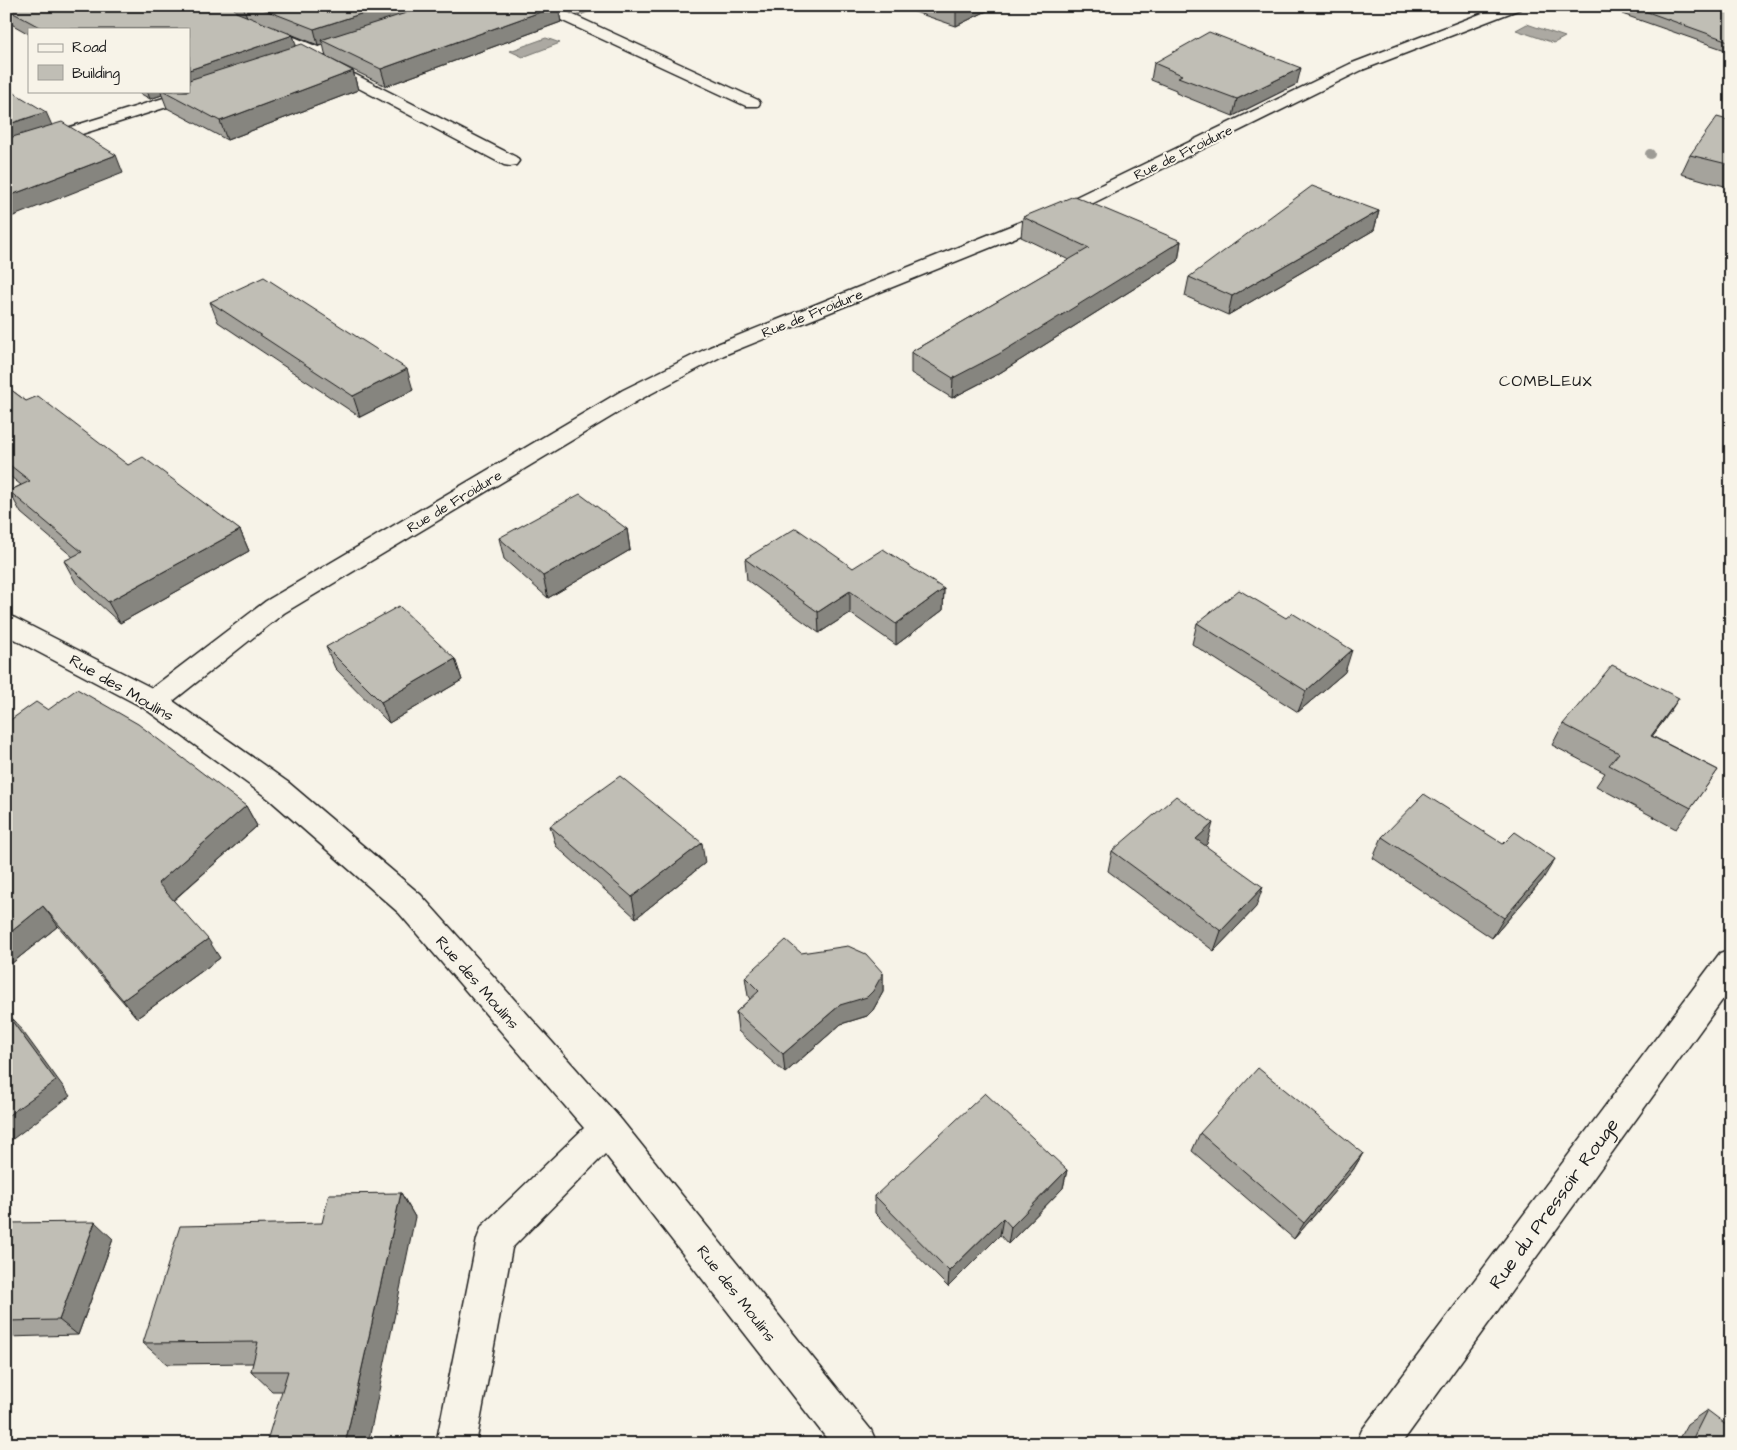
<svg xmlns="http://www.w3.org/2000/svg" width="1737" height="1450" font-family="'Architects Daughter',sans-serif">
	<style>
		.water { fill: #aca9a2; stroke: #72716c }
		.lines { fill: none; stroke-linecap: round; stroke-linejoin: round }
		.service-casing { stroke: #1c1c1c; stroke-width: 3 }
		.minor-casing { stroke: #1c1c1c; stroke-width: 3 }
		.service { fill: #f7f3e8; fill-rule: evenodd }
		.minor { fill: #f7f3e8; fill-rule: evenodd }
		.tree { fill: #9d9b95 }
		.wall { fill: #a5a39c; stroke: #1c1c1c }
		.shaded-wall { fill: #86857f; stroke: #1c1c1c }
		.building { fill: #c0beb5; stroke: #1c1c1c }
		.labels { text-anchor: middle; stroke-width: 4; stroke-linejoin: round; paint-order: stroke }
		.far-street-label { font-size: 14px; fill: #1c1c1c; stroke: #f7f3e8 }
		.far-quarter-label { font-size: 16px; letter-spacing: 1px; fill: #1c1c1c; stroke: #f7f3e8 }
		.street-label { font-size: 16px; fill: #1c1c1c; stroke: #f7f3e8 }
		.near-street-label { font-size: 19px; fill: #1c1c1c; stroke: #f7f3e8 }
	</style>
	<rect width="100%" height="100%" fill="#f7f3e8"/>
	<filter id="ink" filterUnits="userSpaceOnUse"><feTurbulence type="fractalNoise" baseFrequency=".02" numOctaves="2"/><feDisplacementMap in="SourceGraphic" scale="10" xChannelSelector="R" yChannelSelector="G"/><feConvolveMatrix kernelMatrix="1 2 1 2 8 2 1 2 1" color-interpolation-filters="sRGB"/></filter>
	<g filter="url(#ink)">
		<!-- water -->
		<g class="water">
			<polygon points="1527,24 1565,37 1554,43 1516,30"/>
			<polygon points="546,38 560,43 523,57 510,51"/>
		</g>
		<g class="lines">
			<!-- service casing -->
			<g class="service-casing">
				<g id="service">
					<polygon points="535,6 554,6 758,100 760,103 758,106 746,106 537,9"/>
					<polygon points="260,23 323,49 326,52 323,55 313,55 255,31 252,28 255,25"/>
					<polygon points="323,58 516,157 519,161 516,165 510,166 504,165 317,66 315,63 317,60"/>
				</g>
			</g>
			<!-- minor casing -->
			<g class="minor-casing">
				<g id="minor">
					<polygon points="1501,6 1522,6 1520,9 1362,70 1059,220 724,355 639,400 284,613 173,701 289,783 421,895 619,1117 871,1430 877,1444 831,1444 605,1154 512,1248 476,1444 436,1444 477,1239 482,1226 584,1128 399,913 269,799 144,708 6,635 6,615 15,618 152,688 266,601 623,390 710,347 1045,212 1350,64"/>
					<polygon points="361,33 366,35 369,38 366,41 289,67 277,67 275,64 277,61"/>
					<polygon points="199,87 205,89 207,92 205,95 6,158 6,147"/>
					<polygon points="1731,949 1731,988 1401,1444 1356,1444 1362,1430 1720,953"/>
				</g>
			</g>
			<!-- service -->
			<use href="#service" class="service"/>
			<!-- minor -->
			<use href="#minor" class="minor"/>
		</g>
		<!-- trees -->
		<circle class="tree" cx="1650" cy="154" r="5"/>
		<!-- wall -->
		<g class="wall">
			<polygon points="6,6 558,6 561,22 386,86 326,57 323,44 318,45 288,33 293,35 296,46 353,71 358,90 227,140 167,108 162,95 150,99 136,91 189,91 189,29 29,29 29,34 6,21"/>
			<polygon points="559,6 604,6 579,15"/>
			<polygon points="792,6 820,6 802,11"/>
			<polygon points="897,6 997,6 956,26"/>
			<polygon points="1625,6 1731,6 1731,52 1622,14"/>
			<polygon points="1154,63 1297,84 1233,116 1176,93 1176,90 1151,80"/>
			<polygon points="1731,121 1731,183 1728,187 1681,174 1690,155"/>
			<polygon points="1379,211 1374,230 1228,315 1185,296 1189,277"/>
			<polygon points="1023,217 1181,241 1178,261 998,374 952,398 911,373 911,352 1069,260 1021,237"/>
			<polygon points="210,302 413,390 360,417 218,322"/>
			<polygon points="6,386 26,401 128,465 240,530 249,551 120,623 76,583 64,561 73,557 21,513 9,491 21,485 6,473"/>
			<polygon points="627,529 630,550 548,598 504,559 499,538"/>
			<polygon points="745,559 853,568 944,589 943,610 896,645 850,613 819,633 747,580"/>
			<polygon points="1197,623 1345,672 1298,712 1192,644"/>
			<polygon points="326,647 455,659 462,680 389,723 335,668"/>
			<polygon points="48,710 246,806 257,826 173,901 220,958 137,1018 58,926 6,968 6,723"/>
			<polygon points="1665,719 1652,736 1718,770 1676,829 1596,786 1605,773 1552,745 1563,724"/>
			<polygon points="550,826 705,863 636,918 556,846"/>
			<polygon points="1382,837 1543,879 1492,938 1373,858"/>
			<polygon points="1207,844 1205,846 1256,907 1214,951 1108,871 1112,851"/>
			<polygon points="883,973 883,992 873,1010 867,1016 841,1024 785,1073 738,1031 736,1012 750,999 748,996 745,977"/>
			<polygon points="1200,1133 1363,1153 1353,1170 1294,1239 1192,1151"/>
			<polygon points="1067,1170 1063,1188 1008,1244 1000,1235 948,1287 875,1213 875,1196"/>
			<polygon points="401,1193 415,1217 282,1391 272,1391 251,1371 253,1363 167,1364 143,1343 322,1223"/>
			<polygon points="6,1228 113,1239 78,1335 7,1337 6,1339"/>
			<polygon points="1707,1410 1731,1444 1676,1444 1687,1424"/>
		</g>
		<!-- shaded-wall -->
		<g class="shaded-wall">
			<polygon points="233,6 243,6 247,17 238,22"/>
			<polygon points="385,6 439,6 321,40 323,44 318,45 314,29"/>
			<polygon points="557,6 558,6 561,22 386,86 381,69"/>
			<polygon points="577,6 604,6 579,15"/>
			<polygon points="802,6 820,6 802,11"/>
			<polygon points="964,6 997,6 956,26 956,10"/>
			<polygon points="293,35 298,52 189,89 189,70"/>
			<polygon points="1301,68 1297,84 1233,116 1237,99"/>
			<polygon points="353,71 358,90 227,140 220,121"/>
			<polygon points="147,91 161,91 162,95 150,99"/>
			<polygon points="46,112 54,130 6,145 6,125"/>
			<polygon points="116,155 123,173 6,219 6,197"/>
			<polygon points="1379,211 1374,230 1228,315 1232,296"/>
			<polygon points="1181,241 1178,261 998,374 952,398 953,378"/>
			<polygon points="407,369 413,390 360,417 353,396"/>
			<polygon points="627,529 630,550 548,598 543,576"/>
			<polygon points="240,530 249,551 120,623 108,602"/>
			<polygon points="944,589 943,610 896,645 896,624"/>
			<polygon points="850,591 850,613 819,633 818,612"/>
			<polygon points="1352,650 1345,672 1298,712 1306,691"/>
			<polygon points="455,659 462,680 389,723 381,702"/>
			<polygon points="1679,698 1665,719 1637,757 1651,736"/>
			<polygon points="246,806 257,826 170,903 158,883"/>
			<polygon points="1213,823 1207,844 1190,859 1196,839"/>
			<polygon points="702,843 705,863 636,918 632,897"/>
			<polygon points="1555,859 1543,879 1492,938 1504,918"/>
			<polygon points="1263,887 1256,907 1214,951 1221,931"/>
			<polygon points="43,906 58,926 6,968 6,936"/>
			<polygon points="208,939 220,958 137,1018 123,1000"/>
			<polygon points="883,973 883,992 873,1010 867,1016 841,1024 785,1073 783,1054 840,1005"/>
			<polygon points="6,1012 16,1022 70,1096 6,1144"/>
			<polygon points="1363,1153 1353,1170 1294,1239 1304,1223"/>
			<polygon points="1067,1170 1063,1188 1008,1244 1011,1227"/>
			<polygon points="401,1193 415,1217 368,1444 345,1444"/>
			<polygon points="1003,1218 1000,1235 948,1287 949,1271"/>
			<polygon points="95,1222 113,1239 78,1335 59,1320"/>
		</g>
		<!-- building -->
		<g class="building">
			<polygon points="6,6 233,6 236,12 293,35 189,70 189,29 43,29 6,9"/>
			<polygon points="255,6 385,6 314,29"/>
			<polygon points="428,6 557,6 381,69 321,40"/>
			<polygon points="946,6 964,6 956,10"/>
			<polygon points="1631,6 1731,6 1731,42"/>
			<polygon points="1209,32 1301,68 1237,99 1178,77 1182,75 1154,63"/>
			<polygon points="302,44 353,71 220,121 164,91 189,91 189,80"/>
			<polygon points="6,88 46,112 6,125"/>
			<polygon points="1717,117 1731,121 1731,165 1690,155"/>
			<polygon points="62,122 116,155 6,197 6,139"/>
			<polygon points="1312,186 1379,211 1232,296 1189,277"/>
			<polygon points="1074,196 1181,241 999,354 953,378 911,352 1089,248 1023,217"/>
			<polygon points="264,277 407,369 353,396 210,302"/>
			<polygon points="6,386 26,401 38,396 128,465 143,457 240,530 108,602 64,561 82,552 9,491 30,481 6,462"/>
			<polygon points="580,494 627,529 543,576 499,538"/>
			<polygon points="796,528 853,568 883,549 944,589 896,624 850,591 818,612 745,559"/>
			<polygon points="1239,590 1286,618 1292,613 1352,650 1306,691 1197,623"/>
			<polygon points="399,606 455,659 381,702 326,647"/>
			<polygon points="1612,665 1679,698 1651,736 1718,770 1691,808 1609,765 1619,753 1563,724"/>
			<polygon points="77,689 138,724 246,806 158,883 208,939 123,1000 43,906 6,936 6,723 36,702 48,710"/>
			<polygon points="620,776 702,843 632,897 550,826"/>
			<polygon points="1424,794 1503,844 1515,832 1555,859 1504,918 1382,837"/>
			<polygon points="1176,796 1213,823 1196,839 1263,887 1221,931 1112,851"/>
			<polygon points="786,940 801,953 848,946 866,954 883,973 873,991 867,997 840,1005 783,1054 736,1012 759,991 745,977"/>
			<polygon points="6,1013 56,1081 6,1117"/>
			<polygon points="1258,1068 1363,1153 1304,1223 1200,1133"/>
			<polygon points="985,1093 1067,1170 1011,1227 1003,1218 949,1271 875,1196"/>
			<polygon points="401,1193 345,1444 266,1444 288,1371 251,1371 258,1342 143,1343 180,1226 322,1223 329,1194"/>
			<polygon points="95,1222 59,1320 6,1321 6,1228 7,1228 6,1226 6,1223"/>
			<polygon points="1707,1410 1731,1428 1731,1444 1690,1444"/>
		</g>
	</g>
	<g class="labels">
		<!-- far-street labels -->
		<g class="far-street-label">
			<text transform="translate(1183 152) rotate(-26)" y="5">Rue de Froidure</text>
			<text transform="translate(812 313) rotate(-22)" y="5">Rue de Froidure</text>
			<text transform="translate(454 501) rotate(-31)" y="5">Rue de Froidure</text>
		</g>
		<!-- far-quarter labels -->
		<g class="far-quarter-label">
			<text x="1546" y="386">COMBLEUX</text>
		</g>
		<!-- street labels -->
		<g class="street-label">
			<text transform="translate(122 687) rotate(30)" y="6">Rue des Moulins</text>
			<text transform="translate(478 982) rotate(49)" y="6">Rue des Moulins</text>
			<text transform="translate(737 1293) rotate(52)" y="6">Rue des Moulins</text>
		</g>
		<!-- near-street labels -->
		<g class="near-street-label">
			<text transform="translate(1553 1203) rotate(-54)" y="7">Rue du Pressoir Rouge</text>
		</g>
	</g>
	<!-- margin -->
	<rect width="1737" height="1450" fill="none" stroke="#f7f3e8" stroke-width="25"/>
	<rect x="12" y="12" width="1712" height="1425" fill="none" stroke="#1c1c1c" stroke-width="2" filter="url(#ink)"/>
	<!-- legend -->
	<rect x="28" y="28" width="162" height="65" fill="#f7f3e8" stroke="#9f9d96"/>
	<rect x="38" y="44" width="25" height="8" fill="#f7f3e8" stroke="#9f9d96"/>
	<text x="72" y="52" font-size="15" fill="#1c1c1c">Road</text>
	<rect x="38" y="65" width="25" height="15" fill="#c0beb5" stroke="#9f9d96"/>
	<text x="72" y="78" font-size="15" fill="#1c1c1c">Building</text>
</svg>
